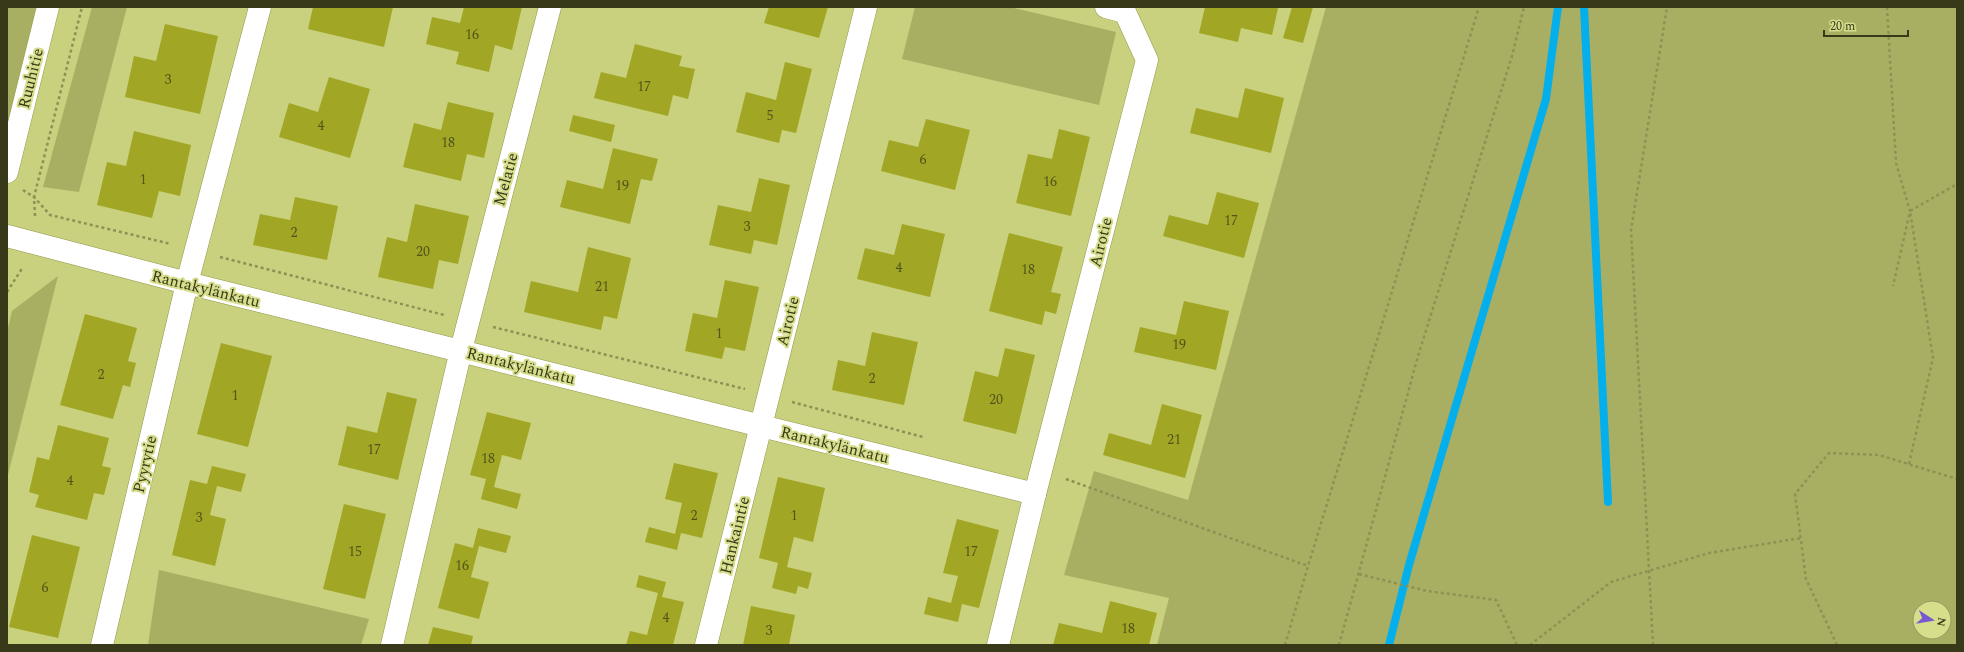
<svg xmlns="http://www.w3.org/2000/svg" width="1964" height="652" font-family="Spectral,serif">
	<style>
		.green { fill: #a9af62; fill-rule: evenodd }
		.lines { fill: none; stroke-linecap: round; stroke-linejoin: round }
		.stream { stroke: #04afec; stroke-width: 8 }
		.building { fill: #a1a724 }
		.minor-casing { stroke: #929747; stroke-width: 23 }
		.path { stroke: #8d9254; stroke-width: 2.5; stroke-dasharray: 3 3; stroke-linecap: butt }
		.minor { stroke: #fff; stroke-width: 22 }
		.labels { text-anchor: middle; stroke-width: 4; stroke-linejoin: round; paint-order: stroke }
		.number-label { font-size: 14px; fill: #52541b }
		.street-label { font-size: 16px; fill: #373918; stroke: #d6dd8b }
	</style>
	<rect width="100%" height="100%" fill="#c9d07e"/>
	<!-- green -->
	<g class="green">
		<polygon points="7,7 38,7 7,132"/>
		<polygon points="92,7 127,7 79,192 43,187"/>
		<polygon points="915,7 1010,7 1116,32 1099,105 902,59"/>
		<path d="M1326,7H1957V645H1157L1169,598L1064,575L1094,471L1188,500ZM1920,608H1944V632H1920Z"/>
		<polygon points="58,276 7,479 7,332 12,311"/>
		<polygon points="159,570 369,619 361,645 148,645"/>
	</g>
	<g class="lines">
		<!-- stream -->
		<g class="stream">
			<polyline points="1584,7 1608,502"/>
			<polyline points="1389,645 1409,565 1546,99 1558,7"/>
		</g>
	</g>
	<!-- building -->
	<g class="building">
		<polygon points="313,7 393,7 384,47 308,29"/>
		<polygon points="464,7 522,7 512,50 495,45 489,72 456,64 459,52 426,44 432,17 460,23"/>
		<polygon points="769,7 828,7 819,38 764,23"/>
		<polygon points="1205,7 1273,7 1278,8 1272,35 1241,28 1238,42 1199,33"/>
		<polygon points="1292,7 1313,7 1303,43 1283,38"/>
		<polygon points="165,24 218,36 200,114 125,97 134,56 156,61"/>
		<polygon points="635,44 682,56 679,66 695,69 688,99 673,95 668,116 594,98 601,72 626,78"/>
		<polygon points="785,62 812,69 796,133 782,130 779,143 736,132 746,92 776,100"/>
		<polygon points="329,77 370,89 350,158 279,137 289,103 318,112"/>
		<polygon points="1245,88 1284,98 1271,153 1190,133 1196,108 1238,118"/>
		<polygon points="448,102 494,113 484,158 467,154 461,181 403,167 414,123 441,130"/>
		<polygon points="573,115 615,125 611,142 569,131"/>
		<polygon points="926,119 970,130 955,190 881,171 889,140 918,147"/>
		<polygon points="1059,129 1090,137 1071,216 1016,203 1028,154 1052,159"/>
		<polygon points="134,131 191,145 180,196 159,191 152,218 97,205 107,162 126,166"/>
		<polygon points="613,148 658,159 652,181 641,179 630,224 560,207 567,180 603,189"/>
		<polygon points="759,178 790,185 777,245 754,240 751,254 709,245 718,205 751,212"/>
		<polygon points="1217,192 1259,203 1244,258 1163,236 1169,215 1208,225"/>
		<polygon points="295,197 338,206 327,260 253,245 260,214 290,220"/>
		<polygon points="415,204 469,216 458,264 439,260 433,289 378,277 387,237 407,242"/>
		<polygon points="902,224 945,234 930,297 857,279 865,248 894,255"/>
		<polygon points="1009,233 1063,247 1051,292 1061,294 1056,314 1045,311 1042,325 989,311"/>
		<polygon points="588,247 631,258 617,319 604,316 601,330 524,312 531,281 578,292"/>
		<polygon points="725,280 759,287 745,351 725,347 722,359 685,351 693,313 717,318"/>
		<polygon points="1184,301 1229,311 1216,370 1134,352 1140,327 1176,335"/>
		<polygon points="85,314 137,328 128,361 136,363 130,387 123,385 113,419 60,405"/>
		<polygon points="872,332 918,342 904,405 832,390 838,360 865,366"/>
		<polygon points="221,343 272,356 248,447 197,434"/>
		<polygon points="1005,348 1035,355 1016,434 963,421 975,371 998,377"/>
		<polygon points="387,392 417,399 398,480 338,465 347,426 377,433"/>
		<polygon points="1162,404 1202,415 1185,478 1103,455 1109,433 1151,445"/>
		<polygon points="487,412 531,423 521,460 502,455 494,487 521,494 517,509 481,499 486,479 470,475"/>
		<polygon points="58,425 109,438 102,466 111,468 104,495 94,493 87,520 35,507 39,495 29,492 37,457 49,460"/>
		<polygon points="674,463 718,473 702,538 681,533 677,550 645,542 649,527 675,534 682,503 665,499"/>
		<polygon points="212,466 246,474 241,492 217,486 210,515 226,519 215,566 172,555 190,480 207,484"/>
		<polygon points="778,477 825,488 813,542 794,537 787,567 812,573 808,589 798,586 796,594 772,588 778,563 759,558"/>
		<polygon points="344,504 386,514 365,599 323,589"/>
		<polygon points="957,519 999,530 979,608 962,604 958,622 924,614 928,597 951,603 958,576 943,573"/>
		<polygon points="478,528 511,536 506,553 479,546 471,577 489,582 479,619 438,608 455,543 473,548"/>
		<polygon points="32,535 80,547 58,638 9,627"/>
		<polygon points="639,575 666,582 662,597 684,602 673,645 626,645 630,631 647,635 658,593 636,587"/>
		<polygon points="1110,601 1157,613 1149,645 1053,645 1059,623 1102,633"/>
		<polygon points="751,606 795,615 789,645 743,645"/>
		<polygon points="433,627 473,636 471,645 428,645"/>
	</g>
	<g class="lines">
		<!-- minor casing -->
		<g class="minor-casing">
			<g id="minor">
				<polyline points="7,172 48,7"/>
				<polyline points="7,236 187,283 1035,494"/>
				<polyline points="102,645 187,283 260,7"/>
				<polyline points="392,645 461,350 550,7"/>
				<polyline points="706,645 866,7"/>
				<polyline points="998,645 1035,494 1147,60 1125,12 1106,7"/>
			</g>
		</g>
		<!-- path -->
		<g class="path">
			<polyline points="1887,7 1896,163 1910,211 1893,286"/>
			<polyline points="23,190 34,197 50,215 171,244"/>
			<polyline points="35,216 34,197 82,7"/>
			<polyline points="220,257 444,315"/>
			<polyline points="7,292 23,267"/>
			<polyline points="493,327 745,389"/>
			<polyline points="792,402 923,437"/>
			<polyline points="1909,464 1933,358 1910,211 1957,184"/>
			<polyline points="1066,479 1308,566"/>
			<polyline points="1359,574 1427,591 1496,600 1517,645"/>
			<polyline points="1285,645 1308,566 1479,7"/>
			<polyline points="1339,645 1418,356 1512,56 1524,7"/>
			<polyline points="1530,645 1611,582 1709,553 1801,538"/>
			<polyline points="1653,645 1631,230 1667,7"/>
			<polyline points="1837,645 1806,579 1795,494 1829,453 1879,455 1957,479"/>
		</g>
		<!-- minor -->
		<use href="#minor" class="minor"/>
	</g>
	<g class="labels">
		<!-- number labels -->
		<g class="number-label">
			<text x="472" y="39">16</text>
			<text x="168" y="84">3</text>
			<text x="644" y="91">17</text>
			<text x="770" y="120">5</text>
			<text x="321" y="130">4</text>
			<text x="448" y="147">18</text>
			<text x="923" y="164">6</text>
			<text x="143" y="184">1</text>
			<text x="1050" y="186">16</text>
			<text x="622" y="190">19</text>
			<text x="1231" y="225">17</text>
			<text x="747" y="231">3</text>
			<text x="294" y="237">2</text>
			<text x="423" y="256">20</text>
			<text x="899" y="272">4</text>
			<text x="1028" y="274">18</text>
			<text x="602" y="291">21</text>
			<text x="719" y="338">1</text>
			<text x="1179" y="349">19</text>
			<text x="101" y="379">2</text>
			<text x="872" y="383">2</text>
			<text x="235" y="400">1</text>
			<text x="996" y="404">20</text>
			<text x="1174" y="444">21</text>
			<text x="374" y="454">17</text>
			<text x="488" y="463">18</text>
			<text x="70" y="485">4</text>
			<text x="694" y="520">2</text>
			<text x="794" y="520">1</text>
			<text x="199" y="522">3</text>
			<text x="355" y="556">15</text>
			<text x="971" y="556">17</text>
			<text x="462" y="570">16</text>
			<text x="45" y="592">6</text>
			<text x="666" y="622">4</text>
			<text x="1128" y="633">18</text>
			<text x="769" y="635">3</text>
		</g>
		<!-- street labels -->
		<g class="street-label">
			<text transform="translate(30 78) rotate(-76)" y="6">Ruuhitie</text>
			<text transform="translate(505 179) rotate(-75)" y="6">Melatie</text>
			<text transform="translate(1100 242) rotate(-76)" y="6">Airotie</text>
			<text transform="translate(206 288) rotate(14)" y="6">Rantakylänkatu</text>
			<text transform="translate(787 321) rotate(-76)" y="6">Airotie</text>
			<text transform="translate(521 365) rotate(14)" y="6">Rantakylänkatu</text>
			<text transform="translate(835 444) rotate(14)" y="6">Rantakylänkatu</text>
			<text transform="translate(144 464) rotate(-77)" y="6">Pyyrytie</text>
			<text transform="translate(734 535) rotate(-76)" y="6">Hankaintie</text>
		</g>
	</g>
	<!-- border -->
	<rect width="1964" height="652" fill="none" stroke="#373918" stroke-width="16"/>
	<!-- north arrow -->
	<g transform="translate(1932 620) rotate(102)"><circle r="19" fill="#d6dd8b" stroke="#969b5d"/>
	<path d="M0-3L7 15L0 10L-7 15Z" fill="#7957d1"/>
	<text y="-6" font-size="11" font-weight="bold" text-anchor="middle" fill="#373918">N</text>
	</g>
	<!-- scale -->
	<path d="M1824 30v6h84v-6" fill="none" stroke="#373918" stroke-width="2"/>
	<text x="1830" y="30" font-size="12" fill="#373918" stroke="#d6dd8b" stroke-width="3" paint-order="stroke">20 m</text>
</svg>
